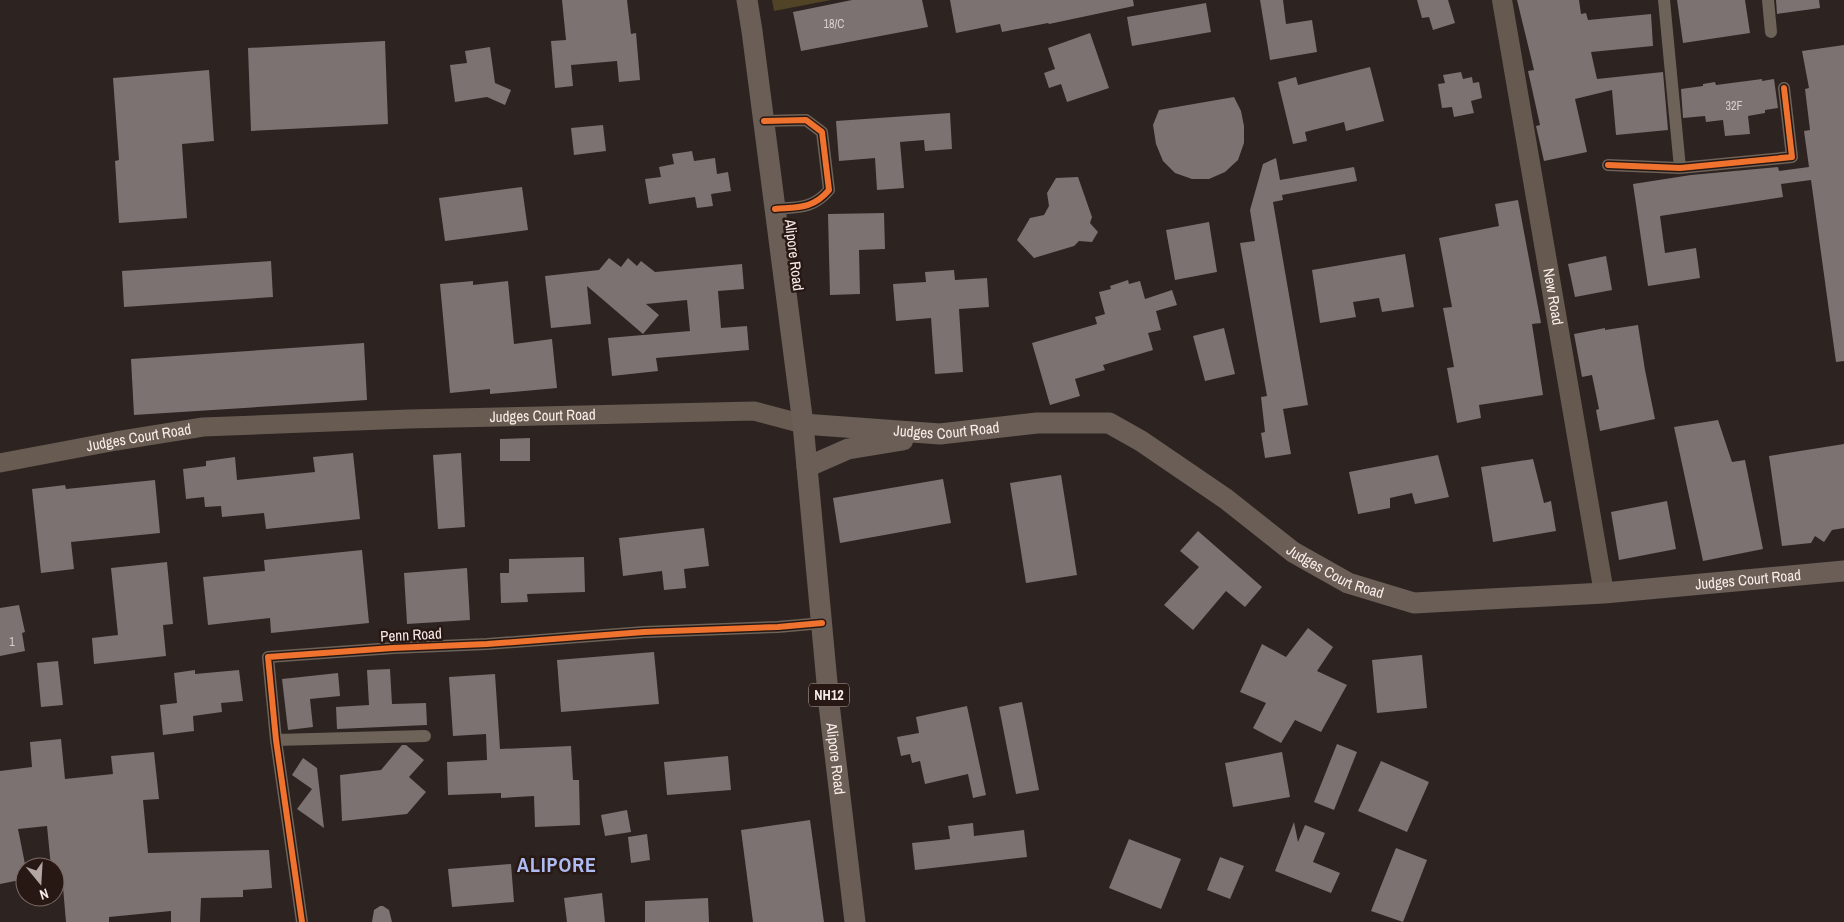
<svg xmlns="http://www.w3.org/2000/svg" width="1844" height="922" font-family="'Archivo Narrow',sans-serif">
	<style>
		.green { fill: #504326 }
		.building { fill: #7b7271 }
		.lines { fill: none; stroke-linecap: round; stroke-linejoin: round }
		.minor { stroke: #6e6359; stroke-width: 12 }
		.secondary { stroke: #685b51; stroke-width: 19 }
		.primary { stroke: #665a50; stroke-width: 20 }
		.trunk { stroke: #6a5e56; stroke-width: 21 }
		.cycleway-casing { stroke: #281813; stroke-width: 9 }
		.cycleway { stroke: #ef722f; stroke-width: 6 }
		.labels { text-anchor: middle; stroke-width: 5; stroke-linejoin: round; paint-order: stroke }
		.number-label { font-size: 12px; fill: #dacecb }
		.shield { fill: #281813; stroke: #baada9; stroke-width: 1 }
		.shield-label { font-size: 14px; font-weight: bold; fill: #f9ede9 }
		.street-label { font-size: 15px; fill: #f9ede9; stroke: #281813 }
		.district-label { font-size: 20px; font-weight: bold; letter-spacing: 1px; fill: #aebcf3; stroke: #281813 }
	</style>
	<rect width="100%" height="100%" fill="#2d2421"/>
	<!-- green -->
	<polygon class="green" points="772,0 831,0 774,11"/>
	<!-- building -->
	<g class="building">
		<polygon points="562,0 627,0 631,34 636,33 640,80 619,82 617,61 571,65 573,86 555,88 551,41 566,40"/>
		<polygon points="852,0 922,0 928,27 801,51 793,12"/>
		<polygon points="950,0 1133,0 1134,6 1049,24 1048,23 1002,32 1000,24 956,33"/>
		<polygon points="1260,0 1283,0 1286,24 1312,20 1317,52 1270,60"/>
		<polygon points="1417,0 1448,0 1455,23 1433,30 1429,17 1422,18"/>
		<polygon points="1517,0 1579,0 1581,14 1586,13 1588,20 1651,14 1653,46 1591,52 1597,79 1663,72 1668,130 1616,135 1612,90 1575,99 1587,152 1544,161 1536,126 1540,125 1528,71 1534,70"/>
		<polygon points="1677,0 1745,0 1750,33 1683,43"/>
		<polygon points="1776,0 1819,0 1820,8 1777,14"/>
		<polygon points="1206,3 1211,32 1132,46 1127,17"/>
		<polygon points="1090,33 1109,88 1067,102 1061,84 1049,88 1044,73 1055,69 1048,48"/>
		<polygon points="385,41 388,124 251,131 248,48"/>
		<polygon points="1844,45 1844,361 1836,362 1811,180 1781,184 1783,197 1660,216 1665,253 1696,248 1700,278 1648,286 1633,184 1691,175 1778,167 1779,171 1809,167 1804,131 1810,130 1805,89 1809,88 1802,51"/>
		<polygon points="490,47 495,83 511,90 505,105 487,97 455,102 450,65 467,63 465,51"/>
		<polygon points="1370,67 1384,121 1346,131 1344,122 1305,132 1307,141 1293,144 1278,82 1296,77 1298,85"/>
		<polygon points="209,70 214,141 182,144 187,218 119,223 115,161 119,160 113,78"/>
		<polygon points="1461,72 1463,79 1472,77 1473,83 1479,82 1482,98 1471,101 1474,113 1454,117 1452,107 1442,108 1438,84 1445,83 1443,75"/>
		<polygon points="1762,79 1762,81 1774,79 1778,108 1765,110 1765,113 1748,116 1750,134 1725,136 1723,120 1706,122 1705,116 1683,118 1681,89 1703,86 1703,84 1715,82 1716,85"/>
		<polygon points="1234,97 1241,111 1244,126 1244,143 1238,160 1225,172 1209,179 1192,179 1175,173 1163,161 1156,144 1153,125 1159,110"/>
		<polygon points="950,113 952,149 925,151 924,140 900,142 904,188 877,190 875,158 839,161 836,121"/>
		<polygon points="603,125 606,151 574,155 571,128"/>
		<polygon points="692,151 694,161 715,158 717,174 728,172 731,191 711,194 713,206 697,208 695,197 649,204 645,179 661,177 659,167 674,164 672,154"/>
		<polygon points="1276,158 1280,180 1354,167 1357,181 1282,195 1283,200 1273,202 1308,405 1283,409 1291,454 1265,458 1261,433 1265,432 1261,397 1267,396 1240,243 1255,241 1250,210 1263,164"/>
		<polygon points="1078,177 1092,217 1090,223 1098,232 1092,242 1079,241 1074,246 1034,258 1017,240 1030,218 1044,215 1049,206 1047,193 1056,178"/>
		<polygon points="522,187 528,230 445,241 439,198"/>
		<polygon points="1518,200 1541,323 1532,324 1543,395 1479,405 1481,418 1457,423 1447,368 1454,367 1443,308 1452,307 1439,238 1499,226 1495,204"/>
		<polygon points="884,213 885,249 859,250 860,294 830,295 828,214"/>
		<polygon points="1209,222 1217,272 1175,280 1166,230"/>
		<polygon points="1405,254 1414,307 1382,312 1379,298 1353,302 1356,317 1320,323 1312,270"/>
		<polygon points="1606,256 1612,290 1575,297 1568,264"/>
		<polygon points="609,258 621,267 628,258 637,266 641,261 655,272 742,264 744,289 718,291 721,328 747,326 749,350 656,358 658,371 612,376 608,338 690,331 687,300 646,304 659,315 643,334 587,286 591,324 551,328 545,276 599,270"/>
		<polygon points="271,261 273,297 124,307 122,271"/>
		<polygon points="954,270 955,280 987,278 989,307 959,309 963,372 935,374 931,318 896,321 893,284 926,282 925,272"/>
		<polygon points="1128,280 1129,284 1140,281 1145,299 1172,290 1177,305 1156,311 1161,330 1148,333 1153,350 1103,365 1105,370 1075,379 1080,396 1050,405 1032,343 1097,324 1095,317 1105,314 1099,292 1111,289 1110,286"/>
		<polygon points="473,281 473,285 508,281 514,344 552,339 557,388 490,394 490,389 450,393 440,284"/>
		<polygon points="1638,325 1645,370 1655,419 1600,431 1596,410 1599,409 1592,375 1582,377 1574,334 1605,328 1605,330"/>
		<polygon points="1224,328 1235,374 1205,381 1193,336"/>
		<polygon points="364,343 367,400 134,415 131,359"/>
		<polygon points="1718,420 1732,462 1745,460 1763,549 1703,561 1674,427"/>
		<polygon points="530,438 530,461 500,461 500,439"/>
		<polygon points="1844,444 1844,528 1832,530 1824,542 1815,536 1811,543 1782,546 1769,456"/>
		<polygon points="353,453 360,519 266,529 264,513 222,517 221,506 205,507 204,497 186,499 183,469 206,466 206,461 235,457 237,480 315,472 313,457"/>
		<polygon points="461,453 465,527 438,529 433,455"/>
		<polygon points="1438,455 1449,497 1415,504 1412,493 1390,498 1390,508 1358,514 1349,472"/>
		<polygon points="1533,459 1544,503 1551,501 1556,531 1493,542 1481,467"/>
		<polygon points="1061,475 1077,575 1026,583 1010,483"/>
		<polygon points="943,479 951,523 840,543 833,498"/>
		<polygon points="155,480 160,533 71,542 74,569 41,573 32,489 65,485 66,489"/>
		<polygon points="1667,501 1676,549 1619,560 1611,512"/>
		<polygon points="704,528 709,566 684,569 686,588 664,590 662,571 623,576 619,538"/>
		<polygon points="1198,531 1262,587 1245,607 1226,591 1193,630 1164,605 1199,567 1180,551"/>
		<polygon points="362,550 369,623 271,633 270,618 208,625 203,577 265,571 264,560"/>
		<polygon points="584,557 585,592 527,594 528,602 501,603 500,573 509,573 509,559"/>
		<polygon points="167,562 173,624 163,625 166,656 94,664 92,638 118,635 111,568"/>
		<polygon points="467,568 470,620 407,624 404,573"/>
		<polygon points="19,605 25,632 22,633 25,651 0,656 0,608"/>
		<polygon points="1308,628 1333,647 1317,671 1347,685 1321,732 1295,720 1281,743 1253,728 1266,703 1240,692 1262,644 1286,657"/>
		<polygon points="654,652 659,704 561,712 557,660"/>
		<polygon points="1422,655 1427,708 1377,713 1372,660"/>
		<polygon points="58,661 63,705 41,707 37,663"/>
		<polygon points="390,669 392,704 426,703 427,725 337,729 336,707 369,705 367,670"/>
		<polygon points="195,670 195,674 239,670 243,701 221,703 222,712 193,716 194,731 163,735 160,705 177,703 174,673"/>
		<polygon points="338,673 340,696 310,699 313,727 288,730 282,679"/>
		<polygon points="495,674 500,749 571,746 573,780 579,780 580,825 535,827 534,796 501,798 501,793 448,795 447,762 487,760 486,734 453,736 449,677"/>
		<polygon points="1022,702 1039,790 1016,794 999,707"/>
		<polygon points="967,706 986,795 973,798 968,774 925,784 920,761 912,763 910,754 901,756 897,737 919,733 916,717"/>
		<polygon points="61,739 65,779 113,774 111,756 154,752 159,799 143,800 148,853 269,850 272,888 243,890 243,897 201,898 200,922 171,922 171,911 109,917 109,922 66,922 63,887 55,887 55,867 51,867 47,826 18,829 25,864 25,879 0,884 0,771 32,767 30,742"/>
		<polygon points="1337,744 1357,752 1334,810 1314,802"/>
		<polygon points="402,745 406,745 424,760 409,777 426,792 407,814 342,821 340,775 381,770"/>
		<polygon points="1282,752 1290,797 1233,807 1225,763"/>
		<polygon points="728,756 731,790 667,795 664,762"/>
		<polygon points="303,758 317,768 324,828 297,809 312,789 292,775"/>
		<polygon points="1381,761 1429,782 1407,832 1358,811"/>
		<polygon points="627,810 631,832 605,836 601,815"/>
		<polygon points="810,820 824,922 753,922 741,830"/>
		<polygon points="1294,822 1298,842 1305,825 1325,833 1313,862 1340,873 1331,893 1275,871"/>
		<polygon points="973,823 974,836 1024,830 1027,857 915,870 912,843 950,839 948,826"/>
		<polygon points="647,834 650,860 631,863 628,837"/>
		<polygon points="1129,839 1181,859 1161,909 1109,888"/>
		<polygon points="1396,848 1427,860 1403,922 1371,911"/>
		<polygon points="1220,857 1244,866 1230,899 1207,890"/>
		<polygon points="511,864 514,902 452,907 448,869"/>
		<polygon points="602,893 605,922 567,922 564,898"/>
		<polygon points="708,898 709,922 645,922 645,901"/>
		<polygon points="380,906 383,906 389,910 392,922 372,922 374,910"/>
	</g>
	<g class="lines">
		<!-- minor -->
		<g class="minor">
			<polyline points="1664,0 1680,168"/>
			<polyline points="1768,0 1771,32"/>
			<path d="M764,121L806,120L822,132L829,190C813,209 798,207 775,209"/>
			<polyline points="1608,165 1680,168 1792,157 1784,88"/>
			<polyline points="276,740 425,736"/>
			<polyline points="302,922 276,740 268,657 393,648 487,644 644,632 778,627 822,623"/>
		</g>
		<!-- secondary -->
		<path class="secondary" id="s1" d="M0,463L116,441L203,427L408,419L754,411L803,424"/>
		<!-- primary -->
		<path class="primary" id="s2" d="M1502,0L1604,593"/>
		<!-- trunk -->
		<g class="trunk">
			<path id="s3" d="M747,0L752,31L803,424L829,704L855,922"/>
			<path id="s4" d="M803,424L940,434L1037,423H1109L1141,441L1226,499L1293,552L1348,583L1414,603L1604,593L1844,571"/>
			<polyline points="807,467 848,449 903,440"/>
		</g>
		<!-- cycleway casing -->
		<g class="cycleway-casing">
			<g id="cycleway">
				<path d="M764,121L806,120L822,132L829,190C813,209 798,207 775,209"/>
				<polyline points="1608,165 1680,168 1792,157 1784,88"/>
				<polyline points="302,922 276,740 268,657 393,648 487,644 644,632 778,627 822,623"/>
			</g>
		</g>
		<!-- cycleway -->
		<use href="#cycleway" class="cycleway"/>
	</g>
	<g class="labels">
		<!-- number labels -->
		<g class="number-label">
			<text x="834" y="28">18/C</text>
			<text x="1734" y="110">32F</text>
			<text x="12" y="646">1</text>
		</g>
		<!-- shield labels -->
		<rect class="shield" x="809" y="683.5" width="40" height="23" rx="4"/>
		<g class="shield-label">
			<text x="829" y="700">NH12</text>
		</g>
		<!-- street labels -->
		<g class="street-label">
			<text transform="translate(794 255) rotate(83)" y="5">Alipore Road</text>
			<text dy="5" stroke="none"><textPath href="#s2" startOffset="301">New Road</textPath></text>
			<text dy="5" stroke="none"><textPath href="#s1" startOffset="546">Judges Court Road</textPath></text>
			<text dy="5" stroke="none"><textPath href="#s4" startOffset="144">Judges Court Road</textPath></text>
			<text dy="5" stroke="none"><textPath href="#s1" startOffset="141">Judges Court Road</textPath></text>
			<text dy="5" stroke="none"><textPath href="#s4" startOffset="579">Judges Court Road</textPath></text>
			<text dy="5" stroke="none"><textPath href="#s4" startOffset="999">Judges Court Road</textPath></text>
			<text transform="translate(411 635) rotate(-3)" y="5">Penn Road</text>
			<text dy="5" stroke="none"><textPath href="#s3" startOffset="764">Alipore Road</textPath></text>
		</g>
		<!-- district labels -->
		<g class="district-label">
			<text x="557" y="872">ALIPORE</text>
		</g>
	</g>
	<!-- north arrow -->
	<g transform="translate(40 882) rotate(162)"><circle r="24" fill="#281813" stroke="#7c6d69"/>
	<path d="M0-4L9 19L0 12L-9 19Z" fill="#b2a7a3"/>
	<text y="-8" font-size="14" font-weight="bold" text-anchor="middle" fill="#f9ede9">N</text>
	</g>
</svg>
